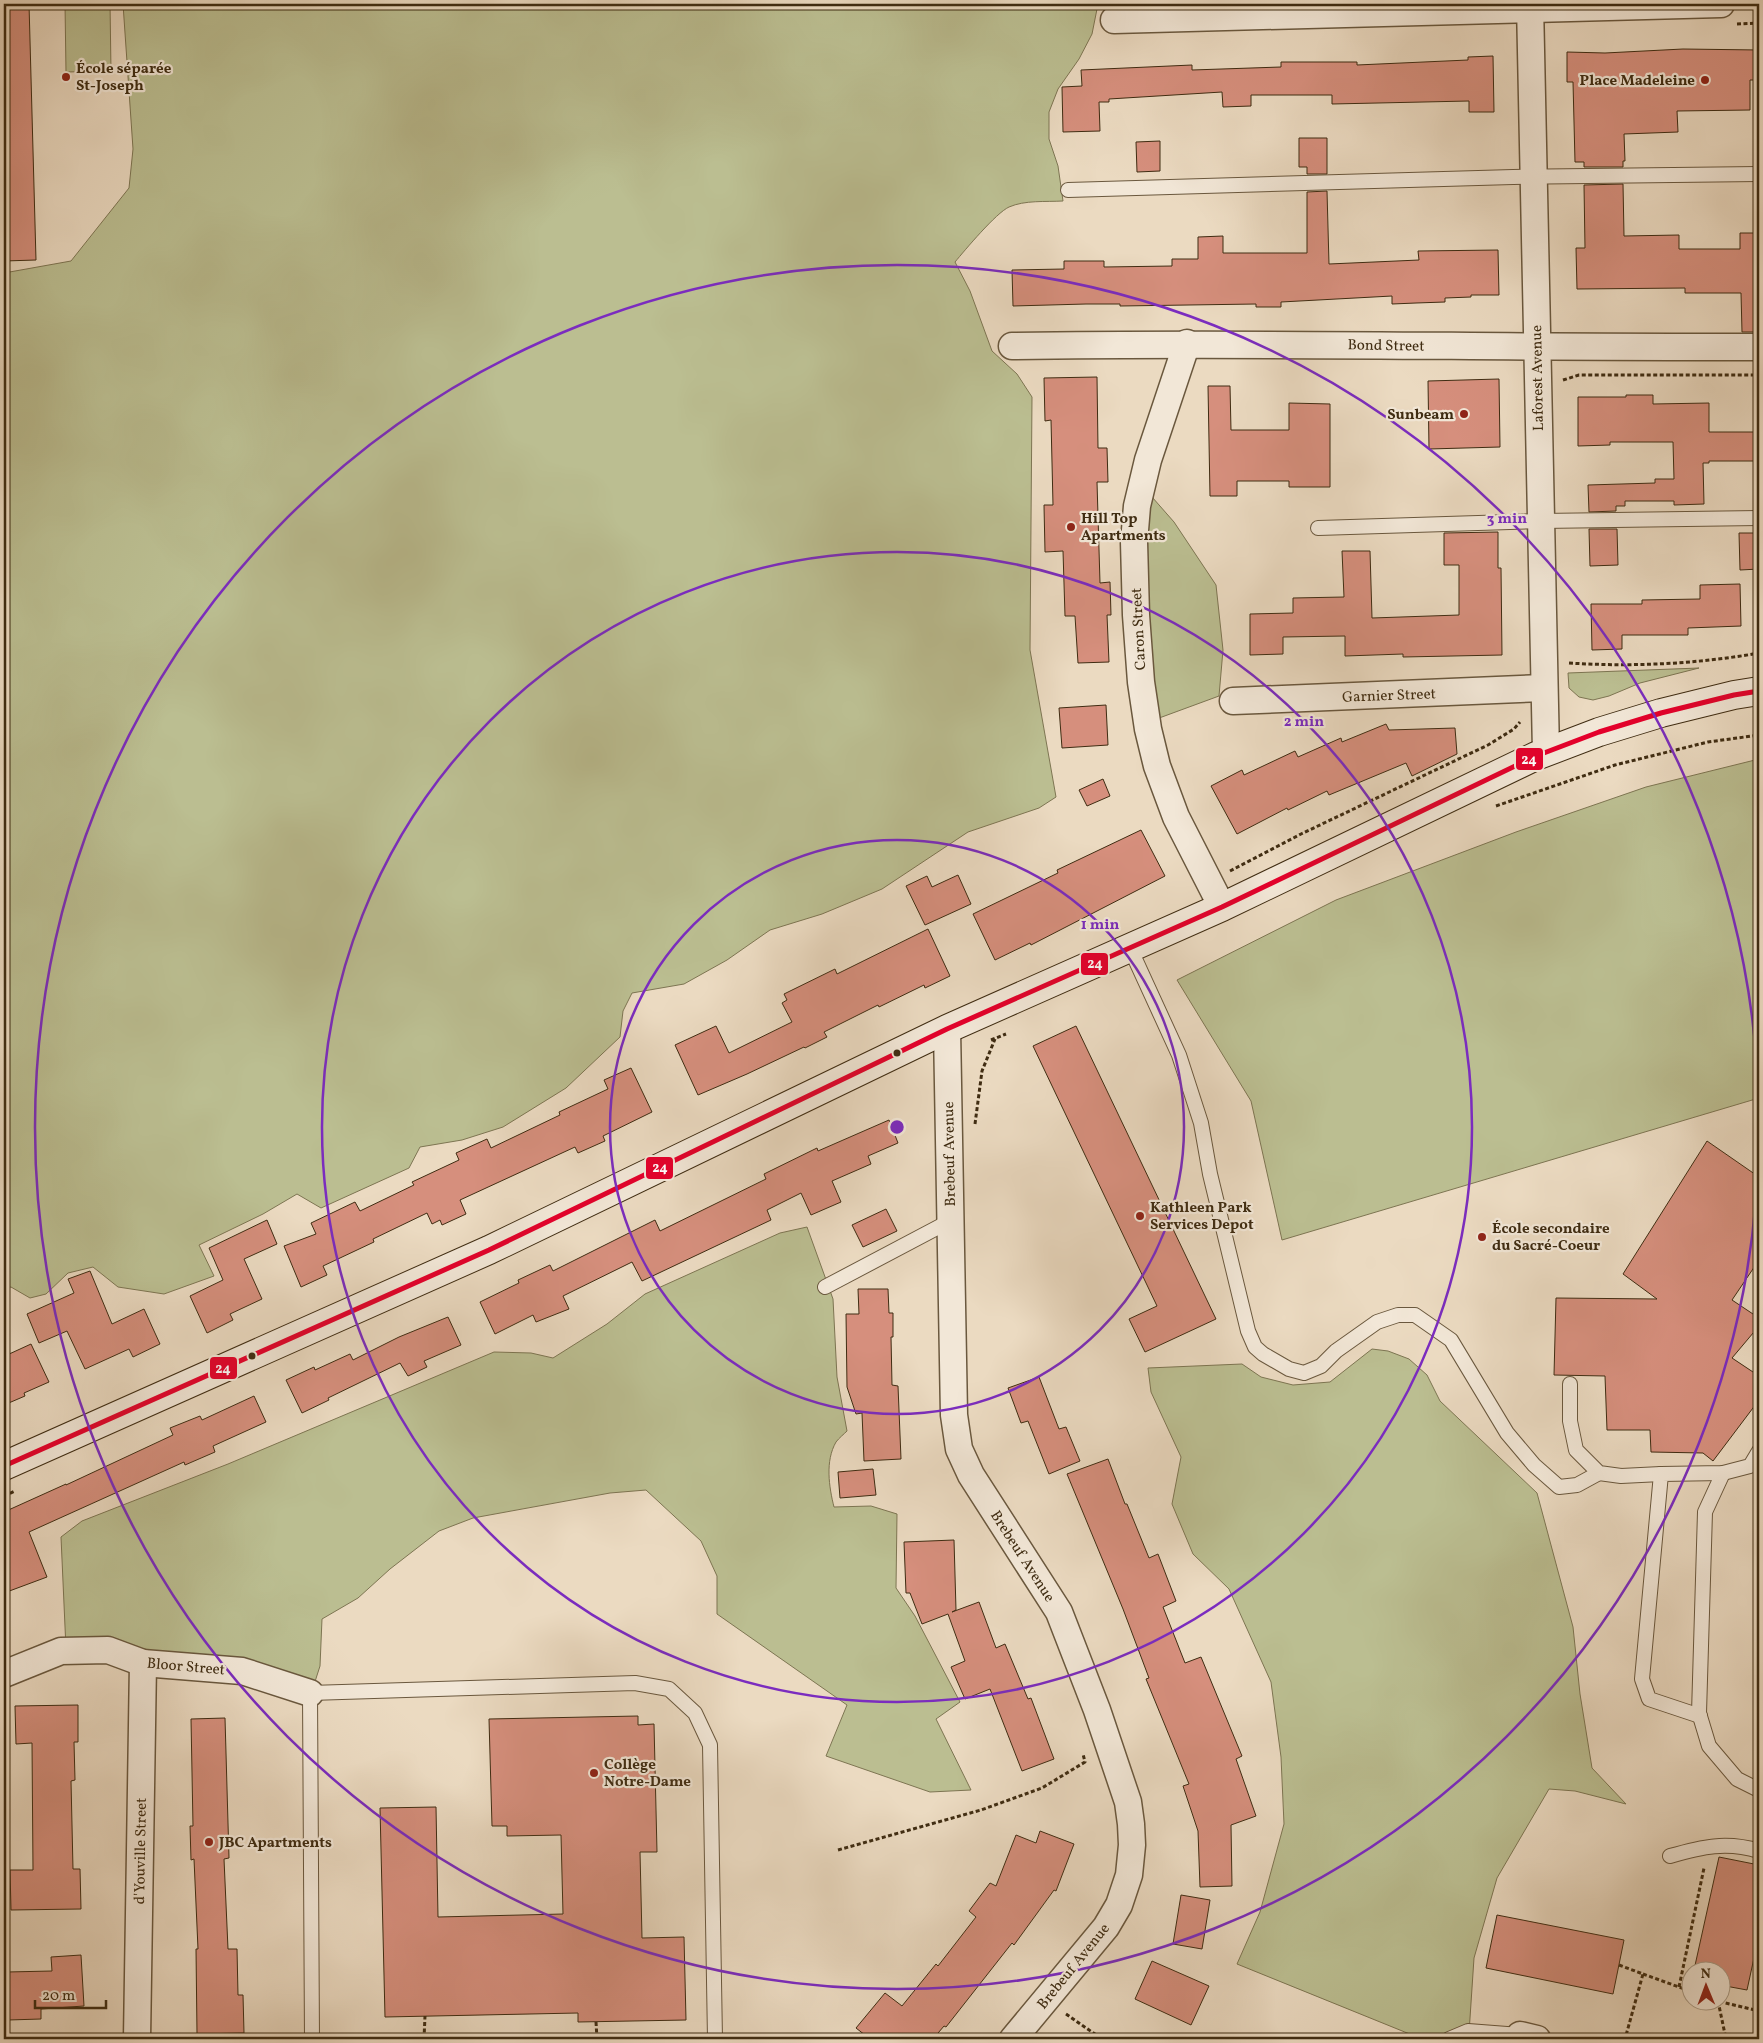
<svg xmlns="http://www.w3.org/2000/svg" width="1763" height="2043" font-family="Vollkorn,serif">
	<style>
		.green { fill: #bbbe91; stroke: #7d7552 }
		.building { fill: #d68f7d; stroke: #3f2c12 }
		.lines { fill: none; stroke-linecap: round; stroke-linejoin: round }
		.lane-casing { stroke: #6a583e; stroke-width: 16 }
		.street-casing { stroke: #6a583e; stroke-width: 29 }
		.secondary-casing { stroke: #3f2c12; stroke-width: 30 }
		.path { stroke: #3f2c12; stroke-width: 3; stroke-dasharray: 4 2.5; stroke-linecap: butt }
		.lane { stroke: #f2e7d7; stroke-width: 14 }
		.street { stroke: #f2e7d7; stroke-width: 26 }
		.secondary { stroke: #f2e7d7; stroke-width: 28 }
		.bus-1-casing { stroke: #f2e7d7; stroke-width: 9 }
		.bus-1 { stroke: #e4002b; stroke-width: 5 }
		.ring { fill: none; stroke: #7b2cbf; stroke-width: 2.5 }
		.poi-dot { fill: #8f2418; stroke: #f2e7d7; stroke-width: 2 }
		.bus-dot { fill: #3f2c12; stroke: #f2e7d7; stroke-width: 2 }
		.labels { text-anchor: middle; stroke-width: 4.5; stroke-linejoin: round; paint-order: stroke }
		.poi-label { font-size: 15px; font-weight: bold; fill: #3f2c12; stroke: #f2e7d7; text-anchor: start }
		.street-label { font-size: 15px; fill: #3f2c12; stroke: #f2e7d7 }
		.centre { fill: #7b2cbf; stroke: #f2e7d7; stroke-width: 2.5 }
		.ring-label { font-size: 15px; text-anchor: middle; font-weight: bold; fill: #7b2cbf; stroke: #f2e7d7; stroke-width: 4.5; stroke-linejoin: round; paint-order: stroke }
		.line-badge { stroke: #f2e7d7; stroke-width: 2 }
		.badge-label { font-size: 14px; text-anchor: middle; font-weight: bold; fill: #fff }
	</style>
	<rect width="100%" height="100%" fill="#ebdac1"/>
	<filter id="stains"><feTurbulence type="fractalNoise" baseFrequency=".004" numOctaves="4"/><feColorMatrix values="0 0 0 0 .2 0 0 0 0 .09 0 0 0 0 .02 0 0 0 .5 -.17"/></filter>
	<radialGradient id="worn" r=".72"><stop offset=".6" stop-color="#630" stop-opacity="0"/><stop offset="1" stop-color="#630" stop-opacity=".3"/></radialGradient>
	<!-- green -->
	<g class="green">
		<polygon points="65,4 110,4 111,71 66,72"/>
		<path d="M123,4H1098L1092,34L1079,59L1058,89L1049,112V139L1058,166L1063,201C1045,202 1025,200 1009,207C996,213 965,250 955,262L970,291L992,351L1017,374L1032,397L1030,650L1056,797L1039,808L968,832L882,889L822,914L770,930L727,960L684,984L632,993L623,1011L620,1037L566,1088L503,1127L462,1140L420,1147L409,1168L321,1208L297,1194L263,1214L199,1245L214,1276L164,1294L118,1287L93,1267L68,1273L46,1294L30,1298L11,1287L4,1288V273L71,261L129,188L133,149Z"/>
		<polygon points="1145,489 1174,522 1216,585 1223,650 1219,696 1151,721"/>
		<polygon points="1699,668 1640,683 1609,696 1593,700 1579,697 1569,688 1568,673"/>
		<polygon points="1755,760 1759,910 1759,1098 1282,1240 1251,1101 1177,980 1336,900 1516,832 1646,787"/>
		<path d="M807,1227L833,1299L837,1377L847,1431C844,1434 839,1438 836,1442C825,1461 829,1487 834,1507L871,1506L897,1514L896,1588L915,1616L960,1702L936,1719L971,1790L930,1792L826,1756L847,1705L717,1614V1576L701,1541L646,1490L610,1493L473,1518L439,1531L390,1569L358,1598L322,1619L320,1666L312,1691L66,1649L61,1537L82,1521L228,1464L494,1352L531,1353L553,1358L607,1324L645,1294L780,1233Z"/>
		<polygon points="1372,1349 1388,1351 1409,1359 1427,1375 1440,1401 1537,1493 1573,1627 1580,1694 1592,1768 1626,1804 1575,1791 1549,1789 1497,1878 1474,1958 1469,2033 1454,2039 1422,2039 1237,1964 1260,1912 1284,1824 1281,1757 1271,1682 1229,1589 1193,1554 1172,1504 1181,1457 1151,1392 1148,1368 1242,1364 1261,1377 1293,1385 1330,1382"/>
	</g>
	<!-- building -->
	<g class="building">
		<polygon points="4,4 29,4 36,260 4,261"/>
		<polygon points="1683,49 1759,50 1759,80 1750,80 1750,110 1677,111 1678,132 1624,134 1625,161 1623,161 1623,167 1584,167 1584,162 1575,162 1573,82 1567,82 1567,52 1605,53"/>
		<polygon points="1493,56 1494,112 1469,112 1469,101 1332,104 1332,95 1251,95 1251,106 1223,107 1222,92 1109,99 1109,102 1099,102 1100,131 1063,132 1062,87 1082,86 1081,70 1192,65 1192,70 1281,67 1281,62 1357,62 1357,65 1468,60 1468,57"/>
		<polygon points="1299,138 1327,138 1327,174 1307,174 1307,167 1299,167"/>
		<polygon points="1160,141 1160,171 1137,172 1136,142"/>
		<polygon points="1623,184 1624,236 1679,235 1679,249 1740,249 1740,233 1759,233 1759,332 1742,332 1741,293 1685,293 1685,288 1577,289 1576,248 1585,248 1584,185"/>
		<polygon points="1327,191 1329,264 1419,260 1418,251 1498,250 1499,295 1471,295 1471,297 1445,298 1445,302 1416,303 1392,304 1392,296 1281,302 1281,307 1256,307 1256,304 1120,306 1120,304 1086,304 1013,306 1012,270 1064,269 1064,261 1104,261 1104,267 1172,266 1172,259 1198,259 1198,237 1223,236 1223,253 1307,253 1307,192"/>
		<polygon points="1097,377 1098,448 1107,448 1108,482 1097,482 1100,583 1110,582 1111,615 1107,615 1109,662 1078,663 1075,616 1065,616 1063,551 1045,552 1044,505 1053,505 1051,420 1045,421 1044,378"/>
		<polygon points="1499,379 1500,447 1429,449 1428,381"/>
		<polygon points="1208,386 1230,386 1231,430 1289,430 1289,403 1330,404 1330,487 1289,487 1289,481 1237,481 1237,496 1210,496"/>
		<polygon points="1626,395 1653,395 1653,404 1709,403 1709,432 1755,432 1755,461 1709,461 1709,463 1703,463 1704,504 1674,505 1674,501 1625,501 1625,506 1616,506 1616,511 1589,512 1588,485 1655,483 1655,479 1674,479 1673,442 1610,442 1610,445 1578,446 1578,397 1626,397"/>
		<polygon points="1589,529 1617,529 1618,565 1590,566"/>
		<polygon points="1498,532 1498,568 1501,568 1502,655 1403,657 1403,654 1345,656 1345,636 1283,637 1283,654 1250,655 1250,614 1293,613 1293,598 1344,597 1342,551 1370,551 1372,618 1459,615 1459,565 1444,565 1444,533"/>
		<polygon points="1739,533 1759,533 1759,569 1740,570"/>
		<polygon points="1740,584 1741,626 1688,628 1688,635 1622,635 1622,649 1592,650 1591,604 1642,604 1642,600 1700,599 1700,585"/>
		<polygon points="1106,705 1108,745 1062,748 1059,708"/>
		<polygon points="1386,724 1389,730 1455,728 1457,754 1412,776 1406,763 1329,795 1327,791 1288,810 1287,808 1237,834 1211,786 1242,770 1244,775 1295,751 1298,757 1341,738 1342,742"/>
		<polygon points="1103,779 1110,796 1087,806 1079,790"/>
		<polygon points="1141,830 1165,876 1031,945 1030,943 995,960 973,914 1058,873 1057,870"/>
		<polygon points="958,875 971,904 925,925 906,886 927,876 932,887"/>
		<polygon points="928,929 950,976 925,988 924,985 879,1007 878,1005 824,1032 827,1037 805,1048 804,1047 747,1074 698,1095 675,1045 716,1026 729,1053 792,1022 782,1003 787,1000 784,994 835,969 837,974"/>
		<polygon points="1076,1026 1216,1319 1145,1352 1129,1319 1157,1306 1033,1046"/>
		<polygon points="631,1068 652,1112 603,1136 605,1141 578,1153 575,1147 460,1200 466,1214 442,1225 440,1220 432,1224 427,1213 373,1239 374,1242 323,1266 327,1275 301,1287 284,1246 316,1234 311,1223 355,1202 360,1211 414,1185 412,1182 459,1160 456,1153 487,1139 491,1148 560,1115 559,1112 608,1089 604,1080"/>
		<polygon points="889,1120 898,1143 868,1156 871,1164 832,1181 841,1202 811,1215 801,1193 767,1210 771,1220 642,1281 632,1262 563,1296 569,1309 536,1322 533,1315 495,1334 480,1302 519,1283 518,1280 550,1265 553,1271 655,1220 660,1231 766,1179 764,1174 817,1148 818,1151"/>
		<polygon points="1707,1141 1759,1177 1759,1260 1732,1300 1759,1318 1759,1326 1732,1358 1759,1376 1759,1400 1713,1461 1703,1453 1651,1452 1650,1430 1607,1430 1605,1376 1554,1375 1556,1298 1657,1299 1623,1274"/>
		<polygon points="886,1209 897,1231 863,1247 852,1225"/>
		<polygon points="267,1220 277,1244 244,1259 262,1299 230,1314 233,1320 207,1333 190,1296 223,1280 209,1248"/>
		<polygon points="90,1271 112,1324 144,1309 160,1344 133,1357 129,1349 85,1369 67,1331 39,1343 27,1314 74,1293 68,1279"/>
		<polygon points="858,1289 888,1289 889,1313 893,1313 893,1337 891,1337 892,1385 898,1386 901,1459 864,1461 862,1413 856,1414 847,1387 846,1314 859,1314"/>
		<polygon points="448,1317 461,1345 424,1361 427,1367 408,1376 400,1363 328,1398 329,1400 302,1413 286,1380 314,1367 315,1370 350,1354 353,1360 399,1337"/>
		<polygon points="31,1344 49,1382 24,1393 25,1396 4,1405 4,1348 7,1355"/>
		<polygon points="1039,1377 1059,1429 1066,1427 1080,1461 1049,1474 1028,1421 1021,1423 1008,1388"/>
		<polygon points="254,1396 266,1422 213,1446 215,1452 185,1465 184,1462 29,1532 47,1577 4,1593 4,1512 66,1484 66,1485 173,1435 170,1428 200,1416 202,1420"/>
		<polygon points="1108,1459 1125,1504 1127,1504 1149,1558 1158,1554 1176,1601 1163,1607 1185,1663 1201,1657 1242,1756 1236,1759 1256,1816 1231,1825 1232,1886 1200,1887 1198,1831 1183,1786 1189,1784 1146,1679 1149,1678 1123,1609 1067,1474"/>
		<polygon points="873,1469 876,1495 840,1498 838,1472"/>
		<polygon points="954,1540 956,1610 952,1612 979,1602 996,1648 1005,1644 1028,1699 1031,1698 1054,1759 1022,1771 990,1689 965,1699 951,1667 965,1661 948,1614 922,1624 910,1593 906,1593 904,1542"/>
		<polygon points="78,1705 78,1742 74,1742 75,1780 71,1781 73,1869 80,1869 81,1909 11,1910 10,1870 33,1870 32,1743 16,1744 15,1706"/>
		<polygon points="638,1716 638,1725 654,1724 657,1852 640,1852 642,1938 684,1937 686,2020 578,2022 578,2013 385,2017 380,1808 436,1807 438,1917 563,1914 561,1835 507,1836 507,1826 492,1826 489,1719"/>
		<polygon points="225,1718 229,1858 224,1859 228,1949 237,1949 238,1995 243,1995 244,2033 197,2034 196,1949 198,1949 194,1859 191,1860 190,1826 193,1826 191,1719"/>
		<polygon points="1040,1831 1074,1844 1056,1891 1054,1890 1014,1945 1012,1943 946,2027 944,2026 933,2039 870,2039 856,2028 885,1993 902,2006 936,1964 938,1966 976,1917 969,1911 990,1883 996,1886 1016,1835 1036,1843"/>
		<polygon points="1719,1857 1759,1865 1759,1935 1747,1990 1720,1985 1720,1970 1694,1970"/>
		<polygon points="1181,1895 1210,1900 1202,1949 1173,1944"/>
		<polygon points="1497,1915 1624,1940 1613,1994 1486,1968"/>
		<polygon points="81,1955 84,2006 41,2009 41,2019 8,2020 7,1972 52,1971 51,1957"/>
		<polygon points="1152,1961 1209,1986 1191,2025 1135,1999"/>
	</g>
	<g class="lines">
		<!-- lane casing -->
		<g class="lane-casing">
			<g id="lane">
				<polyline points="1068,190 1513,177 1759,174"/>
				<polyline points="1318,528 1541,521 1759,518"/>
				<polyline points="1130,948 1179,1055 1201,1123 1210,1174 1248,1331 1255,1347 1263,1354 1289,1369 1304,1373 1321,1366 1336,1351 1377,1322 1398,1315 1415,1315 1451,1340 1507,1433 1534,1465 1559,1487 1577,1485 1599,1473"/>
				<polyline points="825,1287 950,1221"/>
				<polyline points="1570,1384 1570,1421 1576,1450 1599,1473 1621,1476 1661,1474"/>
				<polyline points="1723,1473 1705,1512 1699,1713 1709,1746 1737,1779 1759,1790"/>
				<polyline points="1700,1716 1649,1699 1642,1679 1661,1474 1723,1473 1750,1466 1759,1451"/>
				<path d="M1670,1856C1702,1847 1726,1841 1759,1851"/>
				<polyline points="312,2039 310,1693 635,1683 669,1689 695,1713 710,1745 715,2039"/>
				<polyline points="1449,2039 1468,2031 1520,2035"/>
			</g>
		</g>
		<!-- street casing -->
		<g class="street-casing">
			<g id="street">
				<polyline points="1530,4 1546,752"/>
				<polyline points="1114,20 1721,4"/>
				<polyline points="1187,343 1148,460 1137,506 1134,542 1136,615 1141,682 1148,729 1157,766 1176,817 1222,907"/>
				<path d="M1012,346C1261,342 1510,348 1759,347"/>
				<polyline points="1233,701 1544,688"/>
				<polyline points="947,1029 954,1415 959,1449 971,1475 1059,1612 1097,1710 1128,1802 1131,1824 1132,1845 1129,1875 1119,1905 1106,1927 1013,2039"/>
				<polyline points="4,1674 61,1651 108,1650 143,1663 242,1671 310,1693"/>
				<polyline points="1520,2035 1537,2039"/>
				<polyline points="137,2039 143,1663"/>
			</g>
		</g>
		<!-- secondary casing -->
		<g class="secondary-casing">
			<polyline id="secondary" points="4,1466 489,1250 947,1029 1222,907 1536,756 1599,732 1661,713 1734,695 1759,691"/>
		</g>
		<!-- path -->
		<g class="path">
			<polyline points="1737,24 1759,23"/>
			<polyline points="1563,380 1579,375 1759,375"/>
			<path d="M1569,663C1632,667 1697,664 1759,653"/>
			<polyline points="1496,806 1615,765 1708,742 1759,735"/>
			<polyline points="1230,871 1301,834 1488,745 1514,729 1520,722"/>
			<polyline points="991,1040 1006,1034"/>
			<polyline points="975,1124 982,1071 995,1039"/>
			<polyline points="4,1496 15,1491"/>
			<polyline points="838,1850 981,1810 1042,1788 1085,1762 1083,1754"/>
			<polyline points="1619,1965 1643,1974 1625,2039"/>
			<polyline points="1643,1974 1690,1991"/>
			<polyline points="1720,1986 1721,1985"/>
			<polyline points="1679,1987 1704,1868"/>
			<polyline points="1713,2000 1759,2011"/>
			<polyline points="1718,2001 1726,2039"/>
			<polyline points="1066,2014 1102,2039"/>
			<polyline points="596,2022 597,2039"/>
			<polyline points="424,2039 425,2016"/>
		</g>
		<!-- lane -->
		<use href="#lane" class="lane"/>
		<!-- street -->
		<use href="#street" class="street"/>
		<!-- secondary -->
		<use href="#secondary" class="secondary"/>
		<!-- bus-1 casing -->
		<g class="bus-1-casing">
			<polyline id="bus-1" points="4,1466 489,1250 947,1029 1222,907 1536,756 1599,732 1661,713 1734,695 1759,691"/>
		</g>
		<!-- bus-1 -->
		<use href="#bus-1" class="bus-1"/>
	</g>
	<!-- distance rings -->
	<g class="ring">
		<circle cx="897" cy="1127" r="287"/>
		<circle cx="897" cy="1127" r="575"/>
		<circle cx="897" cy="1127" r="862"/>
	</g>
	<!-- markers -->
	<g class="poi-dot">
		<circle cx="66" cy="77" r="5"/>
		<circle cx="1705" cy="80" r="5"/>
		<circle cx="1464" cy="414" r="5"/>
		<circle cx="1071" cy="527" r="5"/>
		<circle cx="1140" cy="1216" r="5"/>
		<circle cx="1482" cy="1237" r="5"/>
		<circle cx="594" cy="1773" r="5"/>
		<circle cx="209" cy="1842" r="5"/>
	</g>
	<g class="bus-dot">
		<circle cx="897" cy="1053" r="4.5"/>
		<circle cx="252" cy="1356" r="4.5"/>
	</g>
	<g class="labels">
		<!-- poi labels -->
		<g class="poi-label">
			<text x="76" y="73">École séparée<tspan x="76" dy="17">St-Joseph</tspan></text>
			<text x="1695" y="85" text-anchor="end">Place Madeleine</text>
			<text x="1454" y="419" text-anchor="end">Sunbeam</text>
			<text x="1081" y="523">Hill Top<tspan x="1081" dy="17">Apartments</tspan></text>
			<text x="1150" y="1212">Kathleen Park<tspan x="1150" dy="17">Services Depot</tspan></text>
			<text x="1492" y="1233">École secondaire<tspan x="1492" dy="17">du Sacré-Coeur</tspan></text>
			<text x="604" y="1769">Collège<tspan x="604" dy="17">Notre-Dame</tspan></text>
			<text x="219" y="1847">JBC Apartments</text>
		</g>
		<!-- street labels -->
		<g class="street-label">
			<text transform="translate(1386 345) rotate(1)" y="5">Bond Street</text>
			<text transform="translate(1537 378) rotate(-91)" y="5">Laforest Avenue</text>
			<text transform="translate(1138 629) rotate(-93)" y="5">Caron Street</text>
			<text transform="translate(1389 695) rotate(-2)" y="5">Garnier Street</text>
			<text transform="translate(949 1154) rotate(-91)" y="5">Brebeuf Avenue</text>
			<text transform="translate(1023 1556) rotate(57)" y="5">Brebeuf Avenue</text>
			<text transform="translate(186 1666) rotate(5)" y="5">Bloor Street</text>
			<text transform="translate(140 1851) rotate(-89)" y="5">d'Youville Street</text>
			<text transform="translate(1073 1966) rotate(-51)" y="5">Brebeuf Avenue</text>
		</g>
	</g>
	<circle cx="897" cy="1127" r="8" class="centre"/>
	<g class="ring-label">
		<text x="1507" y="523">3 min</text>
		<text x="1304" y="726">2 min</text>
		<text x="1100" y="929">1 min</text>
	</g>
	<g class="line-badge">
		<rect x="1515" y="747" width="29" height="24" rx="5" fill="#e4002b"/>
		<rect x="1080" y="952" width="29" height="24" rx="5" fill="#e4002b"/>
		<rect x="645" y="1156" width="29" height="24" rx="5" fill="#e4002b"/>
		<rect x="209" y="1356" width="29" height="24" rx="5" fill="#e4002b"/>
	</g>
	<g class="badge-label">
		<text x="1529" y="764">24</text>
		<text x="1095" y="968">24</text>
		<text x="660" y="1172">24</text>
		<text x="223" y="1373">24</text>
	</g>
	<!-- margin -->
	<rect width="1763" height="2043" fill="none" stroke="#ebdac1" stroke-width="20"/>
	<rect x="5" y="5" width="1753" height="2033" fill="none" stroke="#3f2c12" stroke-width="2.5"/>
	<rect x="10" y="10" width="1743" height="2023" fill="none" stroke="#3f2c12"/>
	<!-- north arrow -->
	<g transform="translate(1706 1986) rotate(359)"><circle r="24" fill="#f2e7d7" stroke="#aa9c88"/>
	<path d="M0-4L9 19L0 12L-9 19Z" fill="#8f2418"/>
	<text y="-8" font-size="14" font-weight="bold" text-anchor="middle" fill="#3f2c12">N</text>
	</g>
	<!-- scale -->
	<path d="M35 2000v8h71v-8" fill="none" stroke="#3f2c12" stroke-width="2.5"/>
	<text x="42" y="2000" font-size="15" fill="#3f2c12" stroke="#f2e7d7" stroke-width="4" paint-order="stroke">20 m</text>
	<rect width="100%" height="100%" filter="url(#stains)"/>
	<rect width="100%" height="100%" fill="url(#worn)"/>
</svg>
